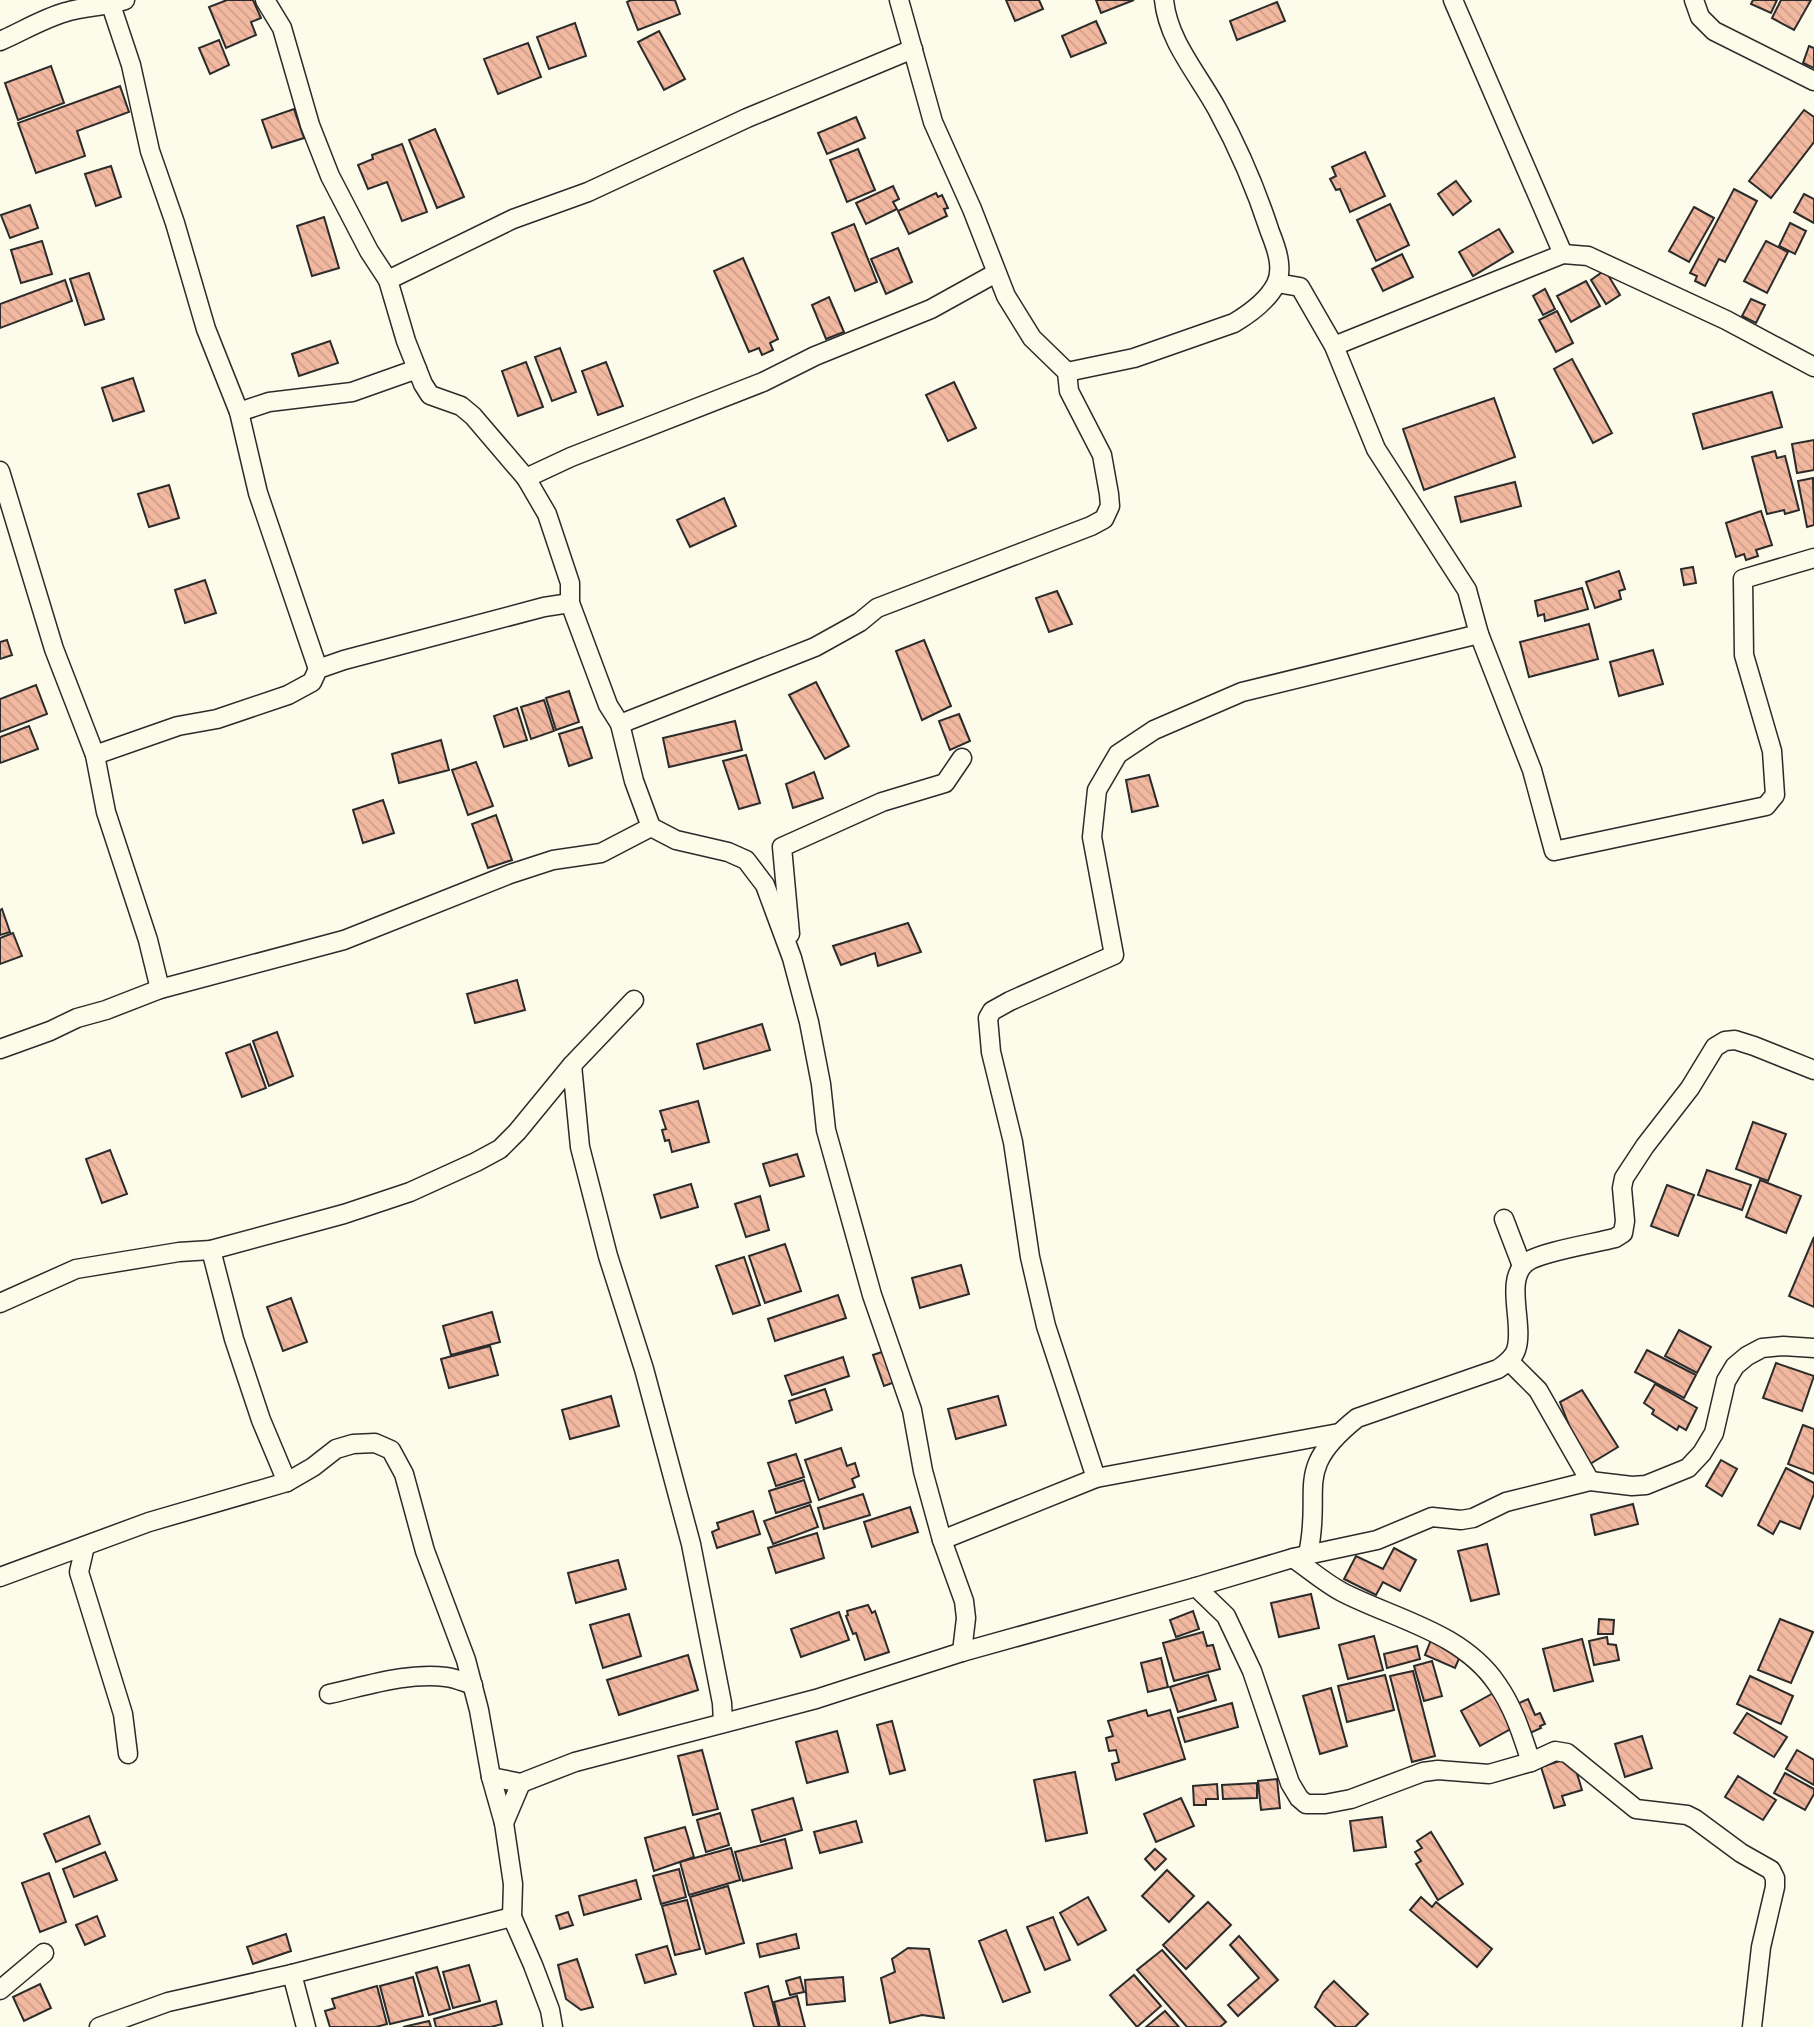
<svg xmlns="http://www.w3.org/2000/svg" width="1814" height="2027" font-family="Jost,sans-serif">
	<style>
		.building { fill: url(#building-back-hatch); stroke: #2b2b2b; stroke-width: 2 }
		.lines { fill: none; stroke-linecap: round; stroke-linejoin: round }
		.street-casing { stroke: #2b2b2b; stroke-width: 21 }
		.street { stroke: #fdfbea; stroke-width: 18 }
	</style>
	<defs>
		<pattern id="building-back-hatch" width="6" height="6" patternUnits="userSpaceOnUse" patternTransform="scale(1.75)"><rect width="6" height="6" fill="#f2b8a0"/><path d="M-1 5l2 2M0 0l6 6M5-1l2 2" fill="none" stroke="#d09e8a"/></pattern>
	</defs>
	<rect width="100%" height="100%" fill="#fdfbea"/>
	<!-- building -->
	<g class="building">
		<polygon points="227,0 253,0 261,18 251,22 256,35 226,48 209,7"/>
		<polygon points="631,0 675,0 680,14 638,30 627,2"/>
		<polygon points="1006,0 1039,0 1043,9 1015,21"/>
		<polygon points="1096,0 1134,0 1101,13"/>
		<polygon points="1753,0 1777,0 1771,13 1751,4"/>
		<polygon points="1781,0 1811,0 1794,30 1772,18"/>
		<polygon points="1277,2 1285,21 1237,40 1230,21"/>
		<polygon points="1096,21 1106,43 1071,57 1062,36"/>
		<polygon points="575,23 586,56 549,69 537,37"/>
		<polygon points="659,31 685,79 664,90 638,42"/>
		<polygon points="219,40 229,65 210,74 199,48"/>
		<polygon points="528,43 541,77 498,94 484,59"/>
		<polygon points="1809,46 1814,48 1814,68 1803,63"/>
		<polygon points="51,66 64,103 18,120 5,83"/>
		<polygon points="120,86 129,112 77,131 85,156 36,173 18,123"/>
		<polygon points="294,109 304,138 272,148 262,120"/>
		<polygon points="1804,110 1814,117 1814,142 1771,198 1749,181"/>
		<polygon points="856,117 865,138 827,154 818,133"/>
		<polygon points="435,129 464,197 437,208 409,140"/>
		<polygon points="402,144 427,212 402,221 387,182 368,189 358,165 373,159 372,155"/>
		<polygon points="858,149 875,190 847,202 830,160"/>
		<polygon points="1365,152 1385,196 1350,212 1340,189 1336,190 1330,179 1336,176 1332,167"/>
		<polygon points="111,166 121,197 96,206 85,174"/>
		<polygon points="1456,181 1471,201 1453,215 1438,194"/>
		<polygon points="893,186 899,199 893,202 897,209 866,224 856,203"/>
		<polygon points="1734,189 1757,201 1725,262 1719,259 1705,286 1695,281 1697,276 1690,273"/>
		<polygon points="936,193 938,197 942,195 948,208 944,209 947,216 909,234 898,211"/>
		<polygon points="1804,194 1814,199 1814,223 1794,212"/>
		<polygon points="1390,204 1409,245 1376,261 1357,220"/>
		<polygon points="30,205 38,228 10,238 1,215"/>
		<polygon points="1694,207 1714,218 1689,262 1669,251"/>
		<polygon points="324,217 339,268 312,276 297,226"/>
		<polygon points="1790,223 1806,231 1795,254 1779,246"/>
		<polygon points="854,224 877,282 855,291 832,233"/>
		<polygon points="1499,229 1513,252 1473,276 1459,252"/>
		<polygon points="42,241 52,274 21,283 11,250"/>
		<polygon points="1766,241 1788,252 1767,293 1744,281"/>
		<polygon points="898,248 912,282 886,294 871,259"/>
		<polygon points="1402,254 1413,277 1383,291 1372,269"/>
		<polygon points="743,258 778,339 770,343 773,350 762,355 759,348 749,352 714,271"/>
		<polygon points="1605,270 1620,295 1606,304 1591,280"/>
		<polygon points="89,273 104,319 85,325 70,279"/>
		<polygon points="65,280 72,301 0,328 0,304"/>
		<polygon points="1586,281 1600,306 1571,322 1557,296"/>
		<polygon points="1545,289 1555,309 1543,315 1533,296"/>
		<polygon points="829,297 844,332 826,339 812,305"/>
		<polygon points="1751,299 1765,305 1756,323 1742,316"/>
		<polygon points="1557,311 1573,343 1556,352 1539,320"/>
		<polygon points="330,341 338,363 299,376 292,354"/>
		<polygon points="560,348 576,392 552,401 535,357"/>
		<polygon points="1572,359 1612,433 1593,443 1554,369"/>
		<polygon points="526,362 543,407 518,416 502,371"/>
		<polygon points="606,362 623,406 598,415 582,371"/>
		<polygon points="133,378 144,411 113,421 102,388"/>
		<polygon points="954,382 976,428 948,441 926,395"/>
		<polygon points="1772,392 1782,427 1703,449 1693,414"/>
		<polygon points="1494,398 1515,457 1424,490 1403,429"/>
		<polygon points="1814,440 1814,470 1797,473 1792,444"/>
		<polygon points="1775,451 1777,458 1785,456 1799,510 1785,514 1784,510 1767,514 1752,457"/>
		<polygon points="1813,478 1814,525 1807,527 1798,481"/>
		<polygon points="1515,482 1521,506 1461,522 1455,497"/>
		<polygon points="169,485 179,518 149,527 138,494"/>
		<polygon points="724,498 736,526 690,547 677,520"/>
		<polygon points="1761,511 1772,545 1756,550 1758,556 1746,560 1744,554 1736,557 1726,523"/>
		<polygon points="1693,567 1696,583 1684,585 1681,569"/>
		<polygon points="1619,571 1625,589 1619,591 1621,599 1595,608 1586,582"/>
		<polygon points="205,580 216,613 185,623 175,590"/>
		<polygon points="1582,588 1588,609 1545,621 1544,614 1538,616 1535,601"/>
		<polygon points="1057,591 1072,624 1049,632 1036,598"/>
		<polygon points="1589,624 1598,659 1529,677 1520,642"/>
		<polygon points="7,640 12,655 0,659 0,642"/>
		<polygon points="924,640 951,706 922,720 896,651"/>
		<polygon points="1653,650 1663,684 1619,696 1610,662"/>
		<polygon points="816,682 849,746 825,759 789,695"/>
		<polygon points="36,685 47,714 0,732 0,699"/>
		<polygon points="569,691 579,722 556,730 546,698"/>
		<polygon points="544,700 554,731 531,739 521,707"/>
		<polygon points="517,708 527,740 504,747 494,716"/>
		<polygon points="959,714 970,741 950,750 939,721"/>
		<polygon points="735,721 742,750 669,767 663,738"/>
		<polygon points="29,726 38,749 0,763 0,737"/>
		<polygon points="582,727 592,758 569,766 559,734"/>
		<polygon points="441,740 449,770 399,783 392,754"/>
		<polygon points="746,755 760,803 739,809 723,761"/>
		<polygon points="476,762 493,806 468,815 452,770"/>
		<polygon points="814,772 823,798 793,808 786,784"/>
		<polygon points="1149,775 1158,806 1132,812 1126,780"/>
		<polygon points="383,800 394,833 363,843 353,810"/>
		<polygon points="496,815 512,860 488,868 472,824"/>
		<polygon points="2,909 10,932 0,935 0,910"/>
		<polygon points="908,923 921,952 878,966 875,953 841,965 833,946"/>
		<polygon points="13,933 22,956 0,964 0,938"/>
		<polygon points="517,980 525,1010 475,1023 467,994"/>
		<polygon points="762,1024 770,1050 704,1069 697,1044"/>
		<polygon points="277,1032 293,1076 269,1086 253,1041"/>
		<polygon points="250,1044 266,1088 242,1097 226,1053"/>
		<polygon points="698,1101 709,1142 672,1152 669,1140 665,1141 662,1130 666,1129 660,1111"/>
		<polygon points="1753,1122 1786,1134 1768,1181 1736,1169"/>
		<polygon points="110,1150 127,1194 102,1203 86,1159"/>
		<polygon points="797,1154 804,1176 770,1186 763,1164"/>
		<polygon points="1707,1170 1751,1185 1742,1210 1698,1195"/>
		<polygon points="1760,1180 1801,1196 1786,1233 1746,1217"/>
		<polygon points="691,1184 698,1207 661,1218 654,1195"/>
		<polygon points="1667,1185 1694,1195 1678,1236 1651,1226"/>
		<polygon points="760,1196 769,1230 746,1237 735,1204"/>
		<polygon points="1814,1237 1814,1307 1789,1296"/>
		<polygon points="785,1244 801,1291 765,1303 749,1256"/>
		<polygon points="744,1257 760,1305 733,1314 716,1266"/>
		<polygon points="961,1265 969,1294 920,1308 912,1278"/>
		<polygon points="838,1295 846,1318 775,1341 768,1319"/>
		<polygon points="291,1298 307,1342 283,1351 267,1307"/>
		<polygon points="492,1312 500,1342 451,1355 443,1326"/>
		<polygon points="1679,1330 1711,1347 1697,1373 1665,1356"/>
		<polygon points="490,1346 498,1375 449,1388 441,1359"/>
		<polygon points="888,1350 898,1381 884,1386 873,1355"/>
		<polygon points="1647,1350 1696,1375 1684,1398 1635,1372"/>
		<polygon points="843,1357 849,1376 792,1395 785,1376"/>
		<polygon points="1776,1363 1814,1376 1802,1411 1763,1398"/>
		<polygon points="1655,1384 1697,1408 1686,1430 1679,1426 1677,1430 1652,1414 1654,1410 1644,1403"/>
		<polygon points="825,1389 832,1410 796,1423 789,1401"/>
		<polygon points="1582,1390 1618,1447 1585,1467 1560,1402"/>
		<polygon points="611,1396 619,1426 570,1439 562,1410"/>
		<polygon points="998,1396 1006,1425 956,1439 948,1409"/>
		<polygon points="1803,1425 1814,1429 1814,1474 1788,1464"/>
		<polygon points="841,1448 847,1466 855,1463 859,1476 852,1479 855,1487 819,1500 805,1460"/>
		<polygon points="796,1454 804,1477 776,1486 768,1463"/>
		<polygon points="1721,1460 1737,1469 1722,1496 1706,1486"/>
		<polygon points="1786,1468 1814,1483 1814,1494 1800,1529 1780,1521 1773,1534 1758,1525"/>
		<polygon points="804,1480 811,1502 776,1513 769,1491"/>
		<polygon points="863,1494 870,1515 824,1529 818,1508"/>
		<polygon points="1633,1504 1638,1524 1595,1535 1591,1515"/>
		<polygon points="810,1505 818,1527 773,1544 764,1521"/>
		<polygon points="910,1507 918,1532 872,1547 864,1522"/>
		<polygon points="753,1511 760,1534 717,1548 712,1532 719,1529 717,1523"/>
		<polygon points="817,1533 824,1558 776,1573 768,1548"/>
		<polygon points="1487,1544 1499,1594 1471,1601 1458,1551"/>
		<polygon points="1394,1548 1416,1560 1400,1591 1383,1582 1376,1595 1344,1579 1356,1556 1383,1569"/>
		<polygon points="618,1560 626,1589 576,1603 568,1573"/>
		<polygon points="1311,1594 1319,1628 1279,1637 1271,1603"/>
		<polygon points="868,1605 872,1613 875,1611 889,1652 865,1660 856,1633 853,1634 846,1616 848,1615 847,1611"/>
		<polygon points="1193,1611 1199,1629 1176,1637 1170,1620"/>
		<polygon points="839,1612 849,1640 801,1657 791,1629"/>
		<polygon points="629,1614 641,1656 603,1668 590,1625"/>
		<polygon points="1599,1619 1614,1620 1613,1634 1598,1634"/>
		<polygon points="1780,1619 1813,1632 1791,1683 1758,1670"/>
		<polygon points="1203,1632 1207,1646 1213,1645 1220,1669 1174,1681 1163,1643"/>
		<polygon points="1374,1636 1383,1670 1348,1679 1339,1645"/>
		<polygon points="1607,1637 1608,1644 1616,1645 1619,1660 1594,1665 1589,1641"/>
		<polygon points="1582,1639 1593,1681 1554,1691 1543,1649"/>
		<polygon points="1431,1640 1461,1654 1455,1668 1425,1655"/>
		<polygon points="1417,1646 1420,1659 1387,1668 1384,1654"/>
		<polygon points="688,1655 698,1690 619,1715 607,1680"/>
		<polygon points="1161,1658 1168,1687 1148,1692 1141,1663"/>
		<polygon points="1432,1661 1442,1696 1424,1701 1414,1666"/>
		<polygon points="1413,1671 1435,1756 1412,1762 1390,1676"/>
		<polygon points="1208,1675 1216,1700 1178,1712 1170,1687"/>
		<polygon points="1385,1675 1394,1710 1347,1722 1338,1686"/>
		<polygon points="1750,1676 1793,1696 1781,1724 1737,1704"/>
		<polygon points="1331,1688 1347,1746 1320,1754 1303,1696"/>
		<polygon points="1497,1691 1516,1726 1480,1746 1461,1711"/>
		<polygon points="1528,1699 1535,1715 1540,1713 1545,1724 1540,1726 1541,1728 1528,1734 1515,1705"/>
		<polygon points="1232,1703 1238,1727 1185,1742 1178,1718"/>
		<polygon points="1146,1710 1148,1716 1170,1710 1185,1759 1116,1780 1112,1764 1119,1762 1116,1750 1109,1751 1106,1738 1113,1736 1108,1721"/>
		<polygon points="1747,1713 1787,1737 1774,1757 1734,1733"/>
		<polygon points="892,1721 905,1770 890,1774 877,1725"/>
		<polygon points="837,1731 848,1772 807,1783 796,1742"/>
		<polygon points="1642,1736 1652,1768 1625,1777 1615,1744"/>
		<polygon points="702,1750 718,1809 693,1815 678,1756"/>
		<polygon points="1797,1750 1814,1760 1814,1785 1786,1769"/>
		<polygon points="1572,1757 1582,1790 1562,1796 1565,1805 1554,1808 1541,1767"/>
		<polygon points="1075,1772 1087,1833 1046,1841 1034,1780"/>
		<polygon points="1785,1773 1814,1789 1814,1794 1805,1810 1774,1793"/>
		<polygon points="1738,1776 1776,1800 1763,1820 1725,1797"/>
		<polygon points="1277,1779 1280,1808 1261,1810 1258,1781"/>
		<polygon points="1257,1783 1257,1798 1223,1799 1222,1785"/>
		<polygon points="1217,1784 1218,1799 1206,1799 1206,1805 1194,1805 1193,1786"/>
		<polygon points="793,1798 802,1830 761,1842 752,1810"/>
		<polygon points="1181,1798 1194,1826 1156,1842 1144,1814"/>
		<polygon points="720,1813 729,1845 706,1852 697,1820"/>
		<polygon points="89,1816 100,1844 56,1862 44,1834"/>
		<polygon points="1382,1817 1386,1847 1354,1851 1350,1821"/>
		<polygon points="856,1821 862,1842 820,1853 814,1832"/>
		<polygon points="685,1827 694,1857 654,1871 645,1838"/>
		<polygon points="1431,1832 1463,1884 1438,1900 1416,1864 1421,1861 1415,1852 1422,1848 1417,1841"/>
		<polygon points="785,1839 792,1868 743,1881 735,1852"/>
		<polygon points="731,1848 740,1880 689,1895 680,1862"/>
		<polygon points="1155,1849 1166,1859 1155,1870 1145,1859"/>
		<polygon points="105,1852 117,1880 74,1897 63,1869"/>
		<polygon points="679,1869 686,1897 661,1904 653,1876"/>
		<polygon points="1167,1870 1194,1896 1169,1922 1142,1896"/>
		<polygon points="49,1873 66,1922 40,1932 22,1883"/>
		<polygon points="636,1880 641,1899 584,1915 579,1896"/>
		<polygon points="728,1886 744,1943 706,1954 690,1897"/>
		<polygon points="1088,1897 1106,1930 1078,1945 1060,1913"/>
		<polygon points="1421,1897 1432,1907 1436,1902 1492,1949 1477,1967 1410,1910"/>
		<polygon points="687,1900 700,1949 675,1955 662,1906"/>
		<polygon points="1208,1902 1231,1925 1186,1969 1163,1945"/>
		<polygon points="568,1912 573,1925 560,1929 556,1916"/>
		<polygon points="97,1916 105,1936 85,1945 76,1925"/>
		<polygon points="1053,1917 1070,1960 1045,1970 1027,1927"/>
		<polygon points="1006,1930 1030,1992 1003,2002 979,1941"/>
		<polygon points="286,1934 291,1951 253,1964 247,1947"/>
		<polygon points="796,1934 799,1948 760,1957 757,1944"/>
		<polygon points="1239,1936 1278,1980 1238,2016 1228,2005 1259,1978 1230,1945"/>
		<polygon points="667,1946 676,1974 645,1983 636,1955"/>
		<polygon points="908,1948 929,1949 944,2018 922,2015 890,2023 881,1978 895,1972 892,1959"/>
		<polygon points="1162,1950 1226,2022 1220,2027 1187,2027 1137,1970"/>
		<polygon points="577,1959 593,2007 581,2010 566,1999 558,1965"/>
		<polygon points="469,1965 480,2001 453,2008 443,1972"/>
		<polygon points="437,1967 450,2009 429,2015 416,1973"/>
		<polygon points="1134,1975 1161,2006 1137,2027 1110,1995"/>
		<polygon points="413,1977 423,2016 390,2024 380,1986"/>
		<polygon points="800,1977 804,1992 790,1995 786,1981"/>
		<polygon points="843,1977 845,2001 807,2005 805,1980"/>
		<polygon points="1334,1981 1368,2014 1355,2027 1336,2027 1315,2007 1323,1992"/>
		<polygon points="40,1984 51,2008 24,2021 13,1997"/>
		<polygon points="377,1986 387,2024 376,2027 330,2027 325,2011 335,2008 332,1999"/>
		<polygon points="768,1986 779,2027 754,2027 745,1993"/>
		<polygon points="797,1996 805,2027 780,2027 774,2002"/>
		<polygon points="496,2001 502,2024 491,2027 436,2027 434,2019"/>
		<polygon points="1165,2011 1179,2027 1146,2027"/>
		<polygon points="429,2021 431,2027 403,2027"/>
	</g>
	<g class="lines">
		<!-- street casing -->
		<g class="street-casing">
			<g id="street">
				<polyline points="265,0 282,28 310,125 330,176 369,251 388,280 406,341 423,384 430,395 461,406 473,416 526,478 547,514 570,583 570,603 608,705 620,724 634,781 651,827 676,840 728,852 746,860 765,885 792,958 809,1022 821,1084 826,1130 872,1295 912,1410 923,1471 942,1540 964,1601 966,1618 962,1652"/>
				<polyline points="1453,0 1563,254"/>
				<polyline points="1694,0 1700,17 1714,31 1814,81"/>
				<polyline points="111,5 131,65 150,151 175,223 206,329 239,412 258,493 318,669"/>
				<path d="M0,41C21,32 44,18 66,12C85,6 105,7 125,0"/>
				<polyline points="388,280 513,219 588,192 747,118 913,49"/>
				<polyline points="1277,283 1300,287 1334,346 1376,449 1467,590 1479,634 1532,770 1554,851 1766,806 1775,795 1772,751 1744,655 1743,579 1814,558"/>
				<polyline points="1334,346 1563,254 1588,256 1726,320 1814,367"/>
				<path d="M1067,372L1134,358L1234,323C1249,314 1268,300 1276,284C1284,268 1276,247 1270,232C1256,189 1239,149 1217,109C1198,74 1168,41 1164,0"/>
				<polyline points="239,412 269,402 352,392 417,369"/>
				<polyline points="0,471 54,649 95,755 106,812 148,940 160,989"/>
				<polyline points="526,478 571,457 763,382 815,356 931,309 996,273"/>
				<polyline points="620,724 815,647 860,622 877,608 1091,526 1104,519 1110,506 1109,494 1102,455 1069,391 1067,372 1032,338 1006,296 972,209 933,122 899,0"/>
				<polyline points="95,755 178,726 217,719 288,695 312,682 318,669 344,660 544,607 570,603"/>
				<polyline points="790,934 782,847 882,802 945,783 962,758"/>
				<polyline points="0,1049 50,1031 77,1018 106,1010 160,989 344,940 510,874 553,860 601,853 651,827"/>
				<polyline points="572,1065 580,1147 608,1256 644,1369 691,1544 722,1703 723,1723"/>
				<polyline points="1504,1219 1522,1266"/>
				<polyline points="211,1250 234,1339 261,1420 287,1482"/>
				<polyline points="0,1303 76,1269 179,1252 211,1250 344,1214 410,1192 476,1162 500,1149 517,1132 572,1065 634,1000"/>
				<polyline points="1509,1361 1538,1390 1590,1481"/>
				<polyline points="1096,1478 1046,1326 1030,1257 1013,1142 991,1052 988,1018 992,1011 1010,1001 1114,955 1092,837 1097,790 1118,754 1154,730 1242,692 1479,634"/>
				<polyline points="942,1540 1096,1478 1339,1433"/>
				<polyline points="85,1546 79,1572 123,1714 128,1754"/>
				<path d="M1308,1554C1323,1487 1291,1471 1357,1418L1498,1369C1505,1364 1513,1359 1516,1350C1525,1325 1503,1279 1527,1262C1540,1252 1596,1243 1615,1238L1623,1233L1625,1221L1622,1188L1624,1178L1645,1146L1690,1088L1715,1047L1725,1041L1735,1040L1754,1046L1814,1070"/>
				<path d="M1293,1558C1309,1569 1325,1583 1342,1592C1394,1619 1462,1632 1497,1684C1514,1708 1522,1735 1531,1762"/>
				<polyline points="0,1577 149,1522 287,1482 313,1467 336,1449 353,1444 375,1443 391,1450 404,1474 425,1551 466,1660 479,1710 491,1777 504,1823 513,1884 512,1917 533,1965 550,2010 553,2027"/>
				<polyline points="1196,1587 1226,1616 1252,1671 1290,1783 1299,1798 1306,1804 1325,1804 1351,1799 1423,1772 1438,1770 1489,1774 1531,1762 1555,1751 1567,1753 1636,1809 1687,1815 1695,1819 1741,1853 1771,1870 1775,1878 1775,1887 1761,1947 1752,2027"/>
				<path d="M329,1694C366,1686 408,1672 446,1677C455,1678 464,1682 473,1685"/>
				<polyline points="491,1777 521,1783 575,1762 816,1699 962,1652 1196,1587 1293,1558 1377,1540 1432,1517 1461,1520 1473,1518 1506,1502 1590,1481 1632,1486 1646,1485 1688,1468 1702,1453 1714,1433 1726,1381 1735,1366 1747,1356 1762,1348 1783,1346 1814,1348"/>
				<polyline points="504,1823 521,1783"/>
				<polyline points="292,1974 306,2027"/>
				<polyline points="0,1990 44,1953"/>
				<polyline points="99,2027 168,2002 292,1974 512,1917"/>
			</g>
		</g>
		<!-- street -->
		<use href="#street" class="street"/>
	</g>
</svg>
